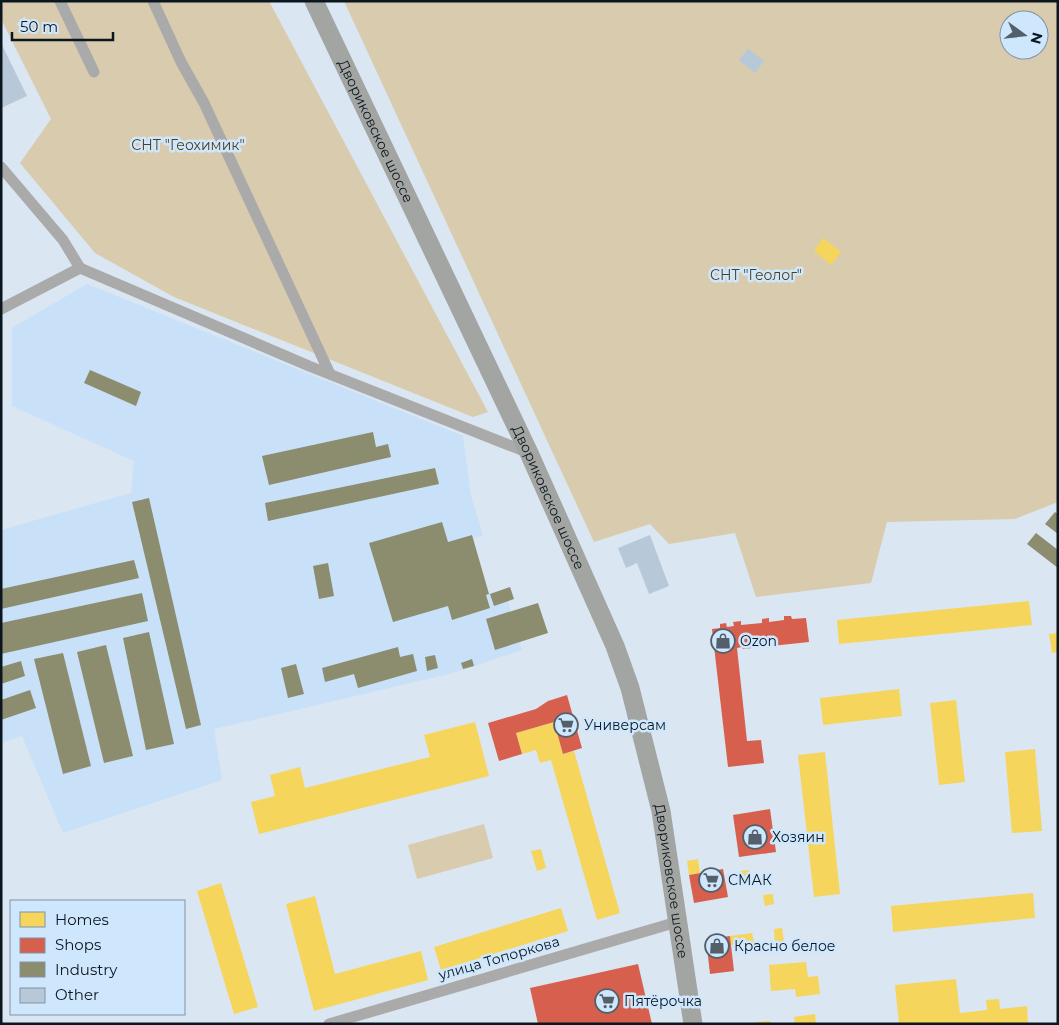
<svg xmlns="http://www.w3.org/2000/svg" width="1059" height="1025" font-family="Montserrat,sans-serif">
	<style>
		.built { fill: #c8e0f8 }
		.green { fill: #d9cbae; fill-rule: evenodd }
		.homes { fill: #f6d55c }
		.shops { fill: #d6604d }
		.industry { fill: #8c8c6e }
		.building { fill: #b7c8d9 }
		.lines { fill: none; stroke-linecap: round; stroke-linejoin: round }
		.street { stroke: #abaaaa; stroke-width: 11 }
		.primary { stroke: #a3a5a3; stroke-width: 19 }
		.labels { text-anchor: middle; stroke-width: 5; stroke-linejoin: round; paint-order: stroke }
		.street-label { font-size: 14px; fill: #0b161f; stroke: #cfe7fd }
		.park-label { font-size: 14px; fill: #503e1e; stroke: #cfe7fd }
		.poi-label { font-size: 14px; fill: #0b161f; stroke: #cfe7fd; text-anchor: start }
	</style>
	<rect width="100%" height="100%" fill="#dae6f2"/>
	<!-- built -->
	<polygon class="built" points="87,284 463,436 471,496 483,535 473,539 489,594 510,587 514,599 508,602 522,650 453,673 214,729 222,780 63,833 22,736 1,743 1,530 131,493 134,461 12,406 12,328"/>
	<!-- green -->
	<g class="green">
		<polygon points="1,1 269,1 488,412 473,417 174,297 95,253 20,163 51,119 1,19"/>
		<path d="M344,1H1058V502L1015,519L887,522L871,583L756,597L735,533L669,544L650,524L594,542ZM1009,20H1039V50H1009Z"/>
		<polygon points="484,824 493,858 417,879 408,845"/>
	</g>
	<!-- homes -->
	<g class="homes">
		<polygon points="823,238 841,252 831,265 814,251"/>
		<polygon points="1029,601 1032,625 839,644 837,620"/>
		<polygon points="1058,633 1058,652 1052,653 1049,634"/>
		<polygon points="899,689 902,716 823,725 820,698"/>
		<polygon points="956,700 965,782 939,785 930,703"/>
		<polygon points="475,722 489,776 259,834 251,802 275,796 270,775 300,767 305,788 430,757 424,735"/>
		<polygon points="554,722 563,754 574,751 620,913 597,920 551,760 540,763 536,750 522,754 516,733"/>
		<polygon points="1035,749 1042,831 1012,833 1005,752"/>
		<polygon points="825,752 840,894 814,897 798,755"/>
		<polygon points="541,849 546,868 537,871 531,851"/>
		<polygon points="698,859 700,873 689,875 687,861"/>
		<polygon points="749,870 751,880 742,881 740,871"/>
		<polygon points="221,883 258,1007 234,1014 197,891"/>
		<polygon points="1033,893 1035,918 893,932 891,906"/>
		<polygon points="773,894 774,904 765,906 763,895"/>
		<polygon points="315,896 335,974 421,951 428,980 314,1011 286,904"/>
		<polygon points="561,908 568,931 441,970 434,947"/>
		<polygon points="782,928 784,942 775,943 774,929"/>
		<polygon points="752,933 754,942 750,943 750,948 744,948 743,943 731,945 730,936"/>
		<polygon points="806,962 808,977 818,976 820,994 796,997 795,989 771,991 769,965"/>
		<polygon points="956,979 960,1013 987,1010 986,1000 999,999 1000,1009 1027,1006 1028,1024 899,1024 895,985"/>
		<polygon points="815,1014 816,1024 795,1024 794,1017"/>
		<polygon points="770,1021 770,1024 756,1024 755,1022"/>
	</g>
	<!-- shops -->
	<g class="shops">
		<polygon points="784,616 791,616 792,619 806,618 809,642 743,649 742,647 737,648 747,741 761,740 764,763 728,767 712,629 720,628 720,624 726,623 727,627 734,626 733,622 741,621 741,625 762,623 762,619 769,618 769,622 784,620"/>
		<polygon points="567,695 582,748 563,754 554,722 516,733 522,754 499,761 488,723 536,709 548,701"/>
		<polygon points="770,809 776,852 739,857 733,815"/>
		<polygon points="723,869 728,897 694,903 689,875"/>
		<polygon points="730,936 734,971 710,974 706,939"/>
		<polygon points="638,964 652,1024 538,1024 530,988"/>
	</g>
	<!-- industry -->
	<g class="industry">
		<polygon points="90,370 141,392 136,406 84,383"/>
		<polygon points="373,432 376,447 388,444 391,457 269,485 262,456"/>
		<polygon points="435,468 439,484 268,521 265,503"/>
		<polygon points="149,498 201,725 186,729 132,502"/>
		<polygon points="1055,512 1058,514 1058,534 1045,524"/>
		<polygon points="442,522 448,542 472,535 489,594 486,595 490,608 452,620 448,606 393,622 369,543"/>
		<polygon points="1036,533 1058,550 1058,568 1027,544"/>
		<polygon points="134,560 139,578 1,609 1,589"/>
		<polygon points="328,563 334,596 319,599 313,566"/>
		<polygon points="510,587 514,599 494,606 490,594"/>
		<polygon points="142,593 148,621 1,654 1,623"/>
		<polygon points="538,603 548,633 495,650 486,619"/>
		<polygon points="149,632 174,744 146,750 123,638"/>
		<polygon points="106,645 133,756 104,763 77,652"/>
		<polygon points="398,647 400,657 413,654 417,671 358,688 354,674 325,682 322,668"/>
		<polygon points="63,653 91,766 63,774 34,659"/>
		<polygon points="435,655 438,668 427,671 425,657"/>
		<polygon points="472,659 474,666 463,669 461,663"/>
		<polygon points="21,661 25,676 1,684 1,667"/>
		<polygon points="296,664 304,694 288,698 281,668"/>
		<polygon points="30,690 36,708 1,720 1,700"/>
	</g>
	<!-- building -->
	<g class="building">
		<polygon points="1,43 27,96 1,108"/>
		<polygon points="748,49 764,61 755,73 739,60"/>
		<polygon points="650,535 669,586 649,594 637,563 626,568 618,548"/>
	</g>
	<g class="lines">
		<!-- street -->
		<g class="street">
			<polyline points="60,1 94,72"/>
			<polyline points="153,1 181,62 204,103 330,374"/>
			<polyline points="1,167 63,240 80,268"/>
			<polyline points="1,309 80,268 309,366 529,453"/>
			<polyline points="329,1024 677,922"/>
		</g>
		<!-- primary -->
		<path class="primary" id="s1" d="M314,1L529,453L615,646L630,688L661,811L693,1024"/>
	</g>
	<!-- icons -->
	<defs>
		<g id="shop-ring" transform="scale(1.25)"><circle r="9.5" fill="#cfe7fd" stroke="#535f69" stroke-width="1.5"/><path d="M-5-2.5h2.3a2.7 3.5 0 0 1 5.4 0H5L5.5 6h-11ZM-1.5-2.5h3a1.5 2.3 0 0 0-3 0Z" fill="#535f69"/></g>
		<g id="supermarket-ring" transform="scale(1.25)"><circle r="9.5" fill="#cfe7fd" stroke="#535f69" stroke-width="1.5"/><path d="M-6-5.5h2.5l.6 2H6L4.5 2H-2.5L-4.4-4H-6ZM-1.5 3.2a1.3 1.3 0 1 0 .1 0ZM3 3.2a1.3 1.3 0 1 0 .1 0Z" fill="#535f69"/></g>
	</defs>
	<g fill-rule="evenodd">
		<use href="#shop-ring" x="723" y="641"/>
		<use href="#supermarket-ring" x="566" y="725"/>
		<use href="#shop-ring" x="755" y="837"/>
		<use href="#supermarket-ring" x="711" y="880"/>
		<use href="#shop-ring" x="717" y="946"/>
		<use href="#supermarket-ring" x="607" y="1001"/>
	</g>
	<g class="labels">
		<!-- street labels -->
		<g class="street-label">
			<text dy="5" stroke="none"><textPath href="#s1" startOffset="144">Двориковское шоссе</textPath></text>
			<text dy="5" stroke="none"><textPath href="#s1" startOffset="549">Двориковское шоссе</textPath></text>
			<text dy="5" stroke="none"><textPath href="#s1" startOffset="954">Двориковское шоссе</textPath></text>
			<text transform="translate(499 958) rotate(-16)" y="5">улица Топоркова</text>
		</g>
		<!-- park labels -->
		<g class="park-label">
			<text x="188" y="150">СНТ "Геохимик"</text>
			<text x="756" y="280">СНТ "Геолог"</text>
		</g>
		<!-- poi labels -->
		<g class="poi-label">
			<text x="740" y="646">Ozon</text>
			<text x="584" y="730">Универсам</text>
			<text x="772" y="842">Хозяин</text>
			<text x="728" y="885">СМАК</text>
			<text x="734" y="951">Красно белое</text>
			<text x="624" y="1006">Пятёрочка</text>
		</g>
	</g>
	<!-- border -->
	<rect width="1059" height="1025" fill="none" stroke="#0b161f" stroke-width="5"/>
	<!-- legend -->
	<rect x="10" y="900" width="175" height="115" fill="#cfe7fd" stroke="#8193a4"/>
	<rect x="20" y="912" width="25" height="15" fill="#f6d55c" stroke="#8193a4"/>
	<text x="55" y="925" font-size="15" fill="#0b161f">Homes</text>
	<rect x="20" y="938" width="25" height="15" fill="#d6604d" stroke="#8193a4"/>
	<text x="55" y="950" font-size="15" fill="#0b161f">Shops</text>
	<rect x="20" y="962" width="25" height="15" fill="#8c8c6e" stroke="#8193a4"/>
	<text x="55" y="975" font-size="15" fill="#0b161f">Industry</text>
	<rect x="20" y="988" width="25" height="15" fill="#b7c8d9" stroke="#8193a4"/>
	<text x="55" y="1000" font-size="15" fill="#0b161f">Other</text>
	<!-- north arrow -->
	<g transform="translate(1024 35) rotate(105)"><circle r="24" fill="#cfe7fd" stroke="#8193a4"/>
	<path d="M0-4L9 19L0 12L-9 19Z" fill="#535f69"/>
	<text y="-8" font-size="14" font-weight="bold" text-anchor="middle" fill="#0b161f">N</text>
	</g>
	<!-- scale -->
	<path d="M12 32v8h101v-8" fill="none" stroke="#0b161f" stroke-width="2.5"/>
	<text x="20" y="32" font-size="15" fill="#0b161f" stroke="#cfe7fd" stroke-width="4" paint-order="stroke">50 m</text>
</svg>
